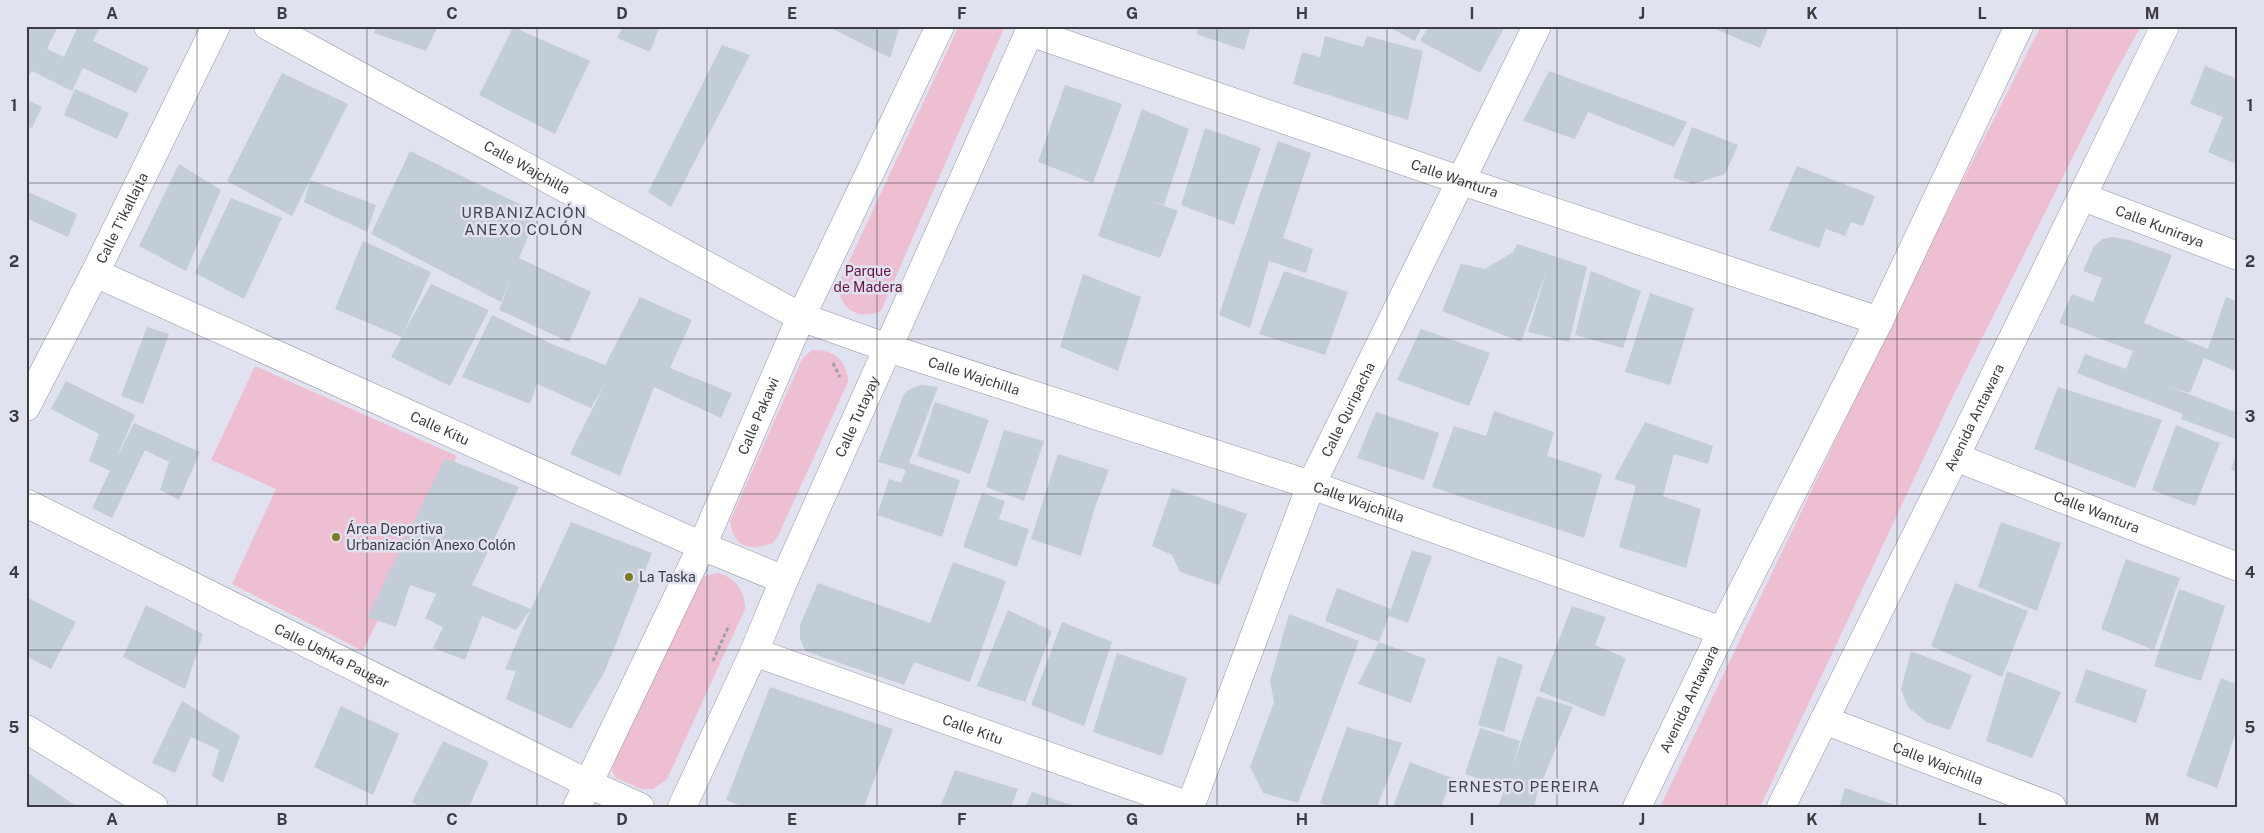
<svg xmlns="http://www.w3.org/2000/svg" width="2264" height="833" font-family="'Public Sans',sans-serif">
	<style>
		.green { fill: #eebed2 }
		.building { fill: #c2cdd7 }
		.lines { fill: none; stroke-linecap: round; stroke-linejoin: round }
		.minor-casing { stroke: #9495a2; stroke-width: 29 }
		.path { stroke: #9e9fa9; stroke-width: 3; stroke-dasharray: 4 2.5; stroke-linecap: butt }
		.minor { stroke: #fff; stroke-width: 28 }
		.grid { fill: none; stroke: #3b3c41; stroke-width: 1; stroke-opacity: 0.55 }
		.poi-dot { fill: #7a7b23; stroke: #e1e2f0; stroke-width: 2 }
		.labels { text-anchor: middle; stroke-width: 5; stroke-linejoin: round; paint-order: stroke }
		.street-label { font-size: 14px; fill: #3b3c41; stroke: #e1e2f0 }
		.park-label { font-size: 14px; fill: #641340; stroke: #e1e2f0 }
		.poi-label { font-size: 14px; fill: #3b3c41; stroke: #e1e2f0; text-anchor: start }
		.neighbourhood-label { font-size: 15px; letter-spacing: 1px; fill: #43444f; stroke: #e1e2f0 }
		.neatline { fill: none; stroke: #3b3c41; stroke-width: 2 }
		.grid-label { font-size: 16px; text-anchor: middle; font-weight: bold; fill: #3b3c41 }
	</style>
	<rect width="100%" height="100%" fill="#e1e2f0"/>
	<!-- green -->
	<g class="green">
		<path d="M959,26H1005L881,311C859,321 839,309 838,285Z"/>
		<polygon points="2041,26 2141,26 2113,77 1952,398 1760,807 1660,807 1905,295"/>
		<path d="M812,350C833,349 847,360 848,382L779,534L773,543C750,552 733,547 730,521L802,359Z"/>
		<polygon points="255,366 457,456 363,651 232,584 276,489 211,460"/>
		<path d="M718,573C736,578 745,591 745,609L667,779L653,789H642L616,778L612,771L613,763L696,581L708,575Z"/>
	</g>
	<!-- building -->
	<g class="building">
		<polygon points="26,26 58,26 47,49 64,57 78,26 100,26 93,41 149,68 136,93 83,68 72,91 32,71 26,82"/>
		<polygon points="377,26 438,26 426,51 374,33"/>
		<polygon points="623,26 660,26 650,52 617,38"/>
		<polygon points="827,26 900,26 890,58"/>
		<polygon points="1199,26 1251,26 1244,50 1196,34"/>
		<polygon points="1387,26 1422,26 1415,41"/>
		<polygon points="1429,26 1505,26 1480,73 1420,41"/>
		<polygon points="1708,26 1769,26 1760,48"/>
		<polygon points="513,27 590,61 555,134 479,95"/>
		<polygon points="1325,36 1363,47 1367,36 1423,51 1408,120 1293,84 1302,52 1320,57"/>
		<polygon points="722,45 750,55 671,207 648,192"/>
		<polygon points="2205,66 2238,79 2238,165 2208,152 2223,117 2190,104"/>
		<polygon points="1549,71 1687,122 1674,147 1588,112 1575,139 1523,121"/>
		<polygon points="282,73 348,104 292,216 227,181"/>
		<polygon points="1065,85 1122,104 1093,183 1038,162"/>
		<polygon points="75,89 129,113 117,139 64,115"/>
		<polygon points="26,99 42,107 32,128 26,126"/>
		<polygon points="1142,109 1189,129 1164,205 1148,200 1178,211 1160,258 1098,236"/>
		<polygon points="1692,127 1738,145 1725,174 1693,184 1673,178"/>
		<polygon points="1205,128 1261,148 1234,225 1181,205"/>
		<polygon points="1278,141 1311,153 1283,238 1313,249 1306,273 1269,261 1250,328 1219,315"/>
		<polygon points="410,151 538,213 519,258 591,292 569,342 499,310 512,276 501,302 371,234"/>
		<polygon points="179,164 221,190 186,271 139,246"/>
		<polygon points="1797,166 1875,196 1863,226 1851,222 1845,236 1826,229 1819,248 1769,230"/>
		<polygon points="310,180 376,205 367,232 304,202"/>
		<polygon points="26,191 77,214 68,237 26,218"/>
		<polygon points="231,198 282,218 244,299 195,273"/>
		<polygon points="2113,237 2129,240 2172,255 2144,323 2208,349 2226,297 2238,302 2238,372 2204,358 2190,393 2168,386 2238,413 2238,440 2181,419 2183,414 2077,373 2085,354 2126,369 2133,351 2059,323 2072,294 2093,302 2102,278 2083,271 2094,246 2103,239"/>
		<polygon points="363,241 431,272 403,334 431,284 489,310 450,386 391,357 402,337 335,309"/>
		<polygon points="1517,244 1587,267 1569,342 1528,332 1547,270 1521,342 1442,311 1461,264 1485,269 1513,252"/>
		<polygon points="1284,271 1348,292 1325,355 1259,334"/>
		<polygon points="1591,271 1641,291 1623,348 1575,335"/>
		<polygon points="1083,274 1141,297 1118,371 1060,347"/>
		<polygon points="1650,293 1694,308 1670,385 1625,372"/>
		<polygon points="640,297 692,320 670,368 732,393 721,418 654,387 620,476 570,454 606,382 591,408 537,384 530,404 462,377 492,315 552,344 605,365"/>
		<polygon points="147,327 169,334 143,404 121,396"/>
		<polygon points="1421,329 1490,353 1469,406 1397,380"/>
		<polygon points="66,381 135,415 115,461 134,423 200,452 179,500 160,490 169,462 145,450 112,518 92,508 110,471 89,461 99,434 51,409"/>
		<polygon points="921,385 938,387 909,463 960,480 942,537 877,515 889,479 901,483 906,470 878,462 904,394 908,390"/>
		<polygon points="2058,387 2162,420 2135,488 2034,449"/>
		<polygon points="935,402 989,420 970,474 917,456"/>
		<polygon points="1494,411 1554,432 1547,456 1602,474 1584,538 1432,487 1454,426 1486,436"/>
		<polygon points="1376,412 1439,433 1424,480 1357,458"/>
		<polygon points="1645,422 1713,446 1708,464 1674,454 1663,496 1701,509 1686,568 1619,547 1636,486 1614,479"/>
		<polygon points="2176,425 2220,443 2195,506 2152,490"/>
		<polygon points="1004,430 1044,441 1024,501 986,487"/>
		<polygon points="2237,450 2238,450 2238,472 2231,470"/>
		<polygon points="1058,454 1109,470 1095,507 1081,556 1031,539"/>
		<polygon points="445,458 519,487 472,585 531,609 571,522 652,553 605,671 571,729 506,699 516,671 505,669 531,609 516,630 482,616 465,660 433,648 443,627 425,618 436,594 410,585 396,627 367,617"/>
		<polygon points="1172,488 1247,514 1219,585 1180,572 1172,555 1152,546"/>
		<polygon points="982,493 1005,501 999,519 1029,529 1017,567 963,547"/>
		<polygon points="2001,522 2061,543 2037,611 1978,587"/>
		<polygon points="1412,550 1432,556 1408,623 1389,616 1379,642 1325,621 1337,588 1391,609"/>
		<polygon points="2126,559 2180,578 2154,650 2101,629"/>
		<polygon points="953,562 1006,581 970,682 914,662 904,685 805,651 800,638 800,625 818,583 930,623"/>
		<polygon points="1955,583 2028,611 2002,677 1931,646"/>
		<polygon points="2179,589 2225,606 2201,681 2154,666"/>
		<polygon points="26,597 76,622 51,669 26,656"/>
		<polygon points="146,605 203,634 185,689 123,657"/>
		<polygon points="1572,606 1606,617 1595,645 1626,658 1604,717 1539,691"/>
		<polygon points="1008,610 1052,631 1025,702 977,686"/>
		<polygon points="1289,614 1359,641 1298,803 1263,793 1250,767 1274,702 1270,681"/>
		<polygon points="1062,622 1112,642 1084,726 1031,705"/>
		<polygon points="1379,642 1426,659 1411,703 1358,684"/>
		<polygon points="1911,651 1972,675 1950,730 1926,722 1908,707 1901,689"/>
		<polygon points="1117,653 1187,678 1162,756 1093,732"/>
		<polygon points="1498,656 1523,665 1504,732 1478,725"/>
		<polygon points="2086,669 2147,690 2136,723 2075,702"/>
		<polygon points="2007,671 2061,692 2032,758 1986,741"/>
		<polygon points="2221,678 2238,685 2238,726 2217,788 2186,776"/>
		<polygon points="770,687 893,729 864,807 744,807 726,800"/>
		<polygon points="1537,696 1573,707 1538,791 1534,807 1498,807 1505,788 1465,774 1480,728 1520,741 1512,768"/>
		<polygon points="182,701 240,736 223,783 212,776 219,750 191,737 175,773 152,763"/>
		<polygon points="341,706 399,734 373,795 314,767"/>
		<polygon points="1347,727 1402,743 1377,807 1332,807 1320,803"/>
		<polygon points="443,741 489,762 469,807 420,807 412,802"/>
		<polygon points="1410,762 1452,778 1441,807 1393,807"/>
		<polygon points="955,770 1018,789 1011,807 940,807"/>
		<polygon points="27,772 77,807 26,807"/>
		<polygon points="1845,788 1898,806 1898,807 1839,807"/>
		<polygon points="1032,792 1075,806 1075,807 1025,807"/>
	</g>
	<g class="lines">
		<!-- minor casing -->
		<g class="minor-casing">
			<g id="minor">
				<path id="s1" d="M268,26L801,317L888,348L1311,485L1722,631"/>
				<path id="s2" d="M1030,32L1462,181L1879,321"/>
				<path id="s3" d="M2083,197L2238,256"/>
				<path id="s4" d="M95,273L702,546L784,580"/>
				<path id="s5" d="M26,407L95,273L216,26"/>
				<path id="s6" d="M1955,457L2238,567"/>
				<path id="s7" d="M26,503L589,784L640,807"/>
				<path id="s8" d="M754,652L1192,807"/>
				<path id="s9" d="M1824,720L2052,807"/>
				<polyline points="26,729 154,807"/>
				<path id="s10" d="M577,807L702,546L801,317L940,26"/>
				<path id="s11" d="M682,807L754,652L784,580L1032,26"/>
				<path id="s12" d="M1190,807L1311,485L1537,26"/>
				<path id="s13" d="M1637,807L1722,631L1879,321L2019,26"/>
				<path id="s14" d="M1781,807L1955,457L2165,26"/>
			</g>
		</g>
		<!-- path -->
		<g class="path">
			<polyline points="833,363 840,377"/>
			<polyline points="713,661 729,625"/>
		</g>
		<!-- minor -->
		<use href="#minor" class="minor"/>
	</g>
	<!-- grid -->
	<path class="grid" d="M197,26V807M367,26V807M537,26V807M707,26V807M877,26V807M1047,26V807M1217,26V807M1387,26V807M1557,26V807M1727,26V807M1897,26V807M2067,26V807M26,183H2238M26,339H2238M26,494H2238M26,650H2238"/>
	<!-- markers -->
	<g class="poi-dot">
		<circle cx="336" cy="537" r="5"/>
		<circle cx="629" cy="577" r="5"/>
	</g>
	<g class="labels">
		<!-- street labels -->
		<g class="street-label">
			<text dy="5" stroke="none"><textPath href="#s1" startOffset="295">Calle Wajchilla</textPath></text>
			<text dy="5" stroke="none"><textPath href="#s2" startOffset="449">Calle Wantura</textPath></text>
			<text dy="5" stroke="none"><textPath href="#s5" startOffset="212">Calle T'ikallajta</textPath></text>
			<text dy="5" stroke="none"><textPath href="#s3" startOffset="82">Calle Kuniraya</textPath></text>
			<text dy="5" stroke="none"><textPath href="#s1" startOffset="790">Calle Wajchilla</textPath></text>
			<text dy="5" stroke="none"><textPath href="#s12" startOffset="428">Calle Quripacha</textPath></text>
			<text dy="5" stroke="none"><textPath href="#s10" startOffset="431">Calle Pakawi</textPath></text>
			<text dy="5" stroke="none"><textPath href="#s11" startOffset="428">Calle Tutayay</textPath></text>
			<text dy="5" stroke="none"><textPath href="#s14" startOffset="435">Avenida Antawara</textPath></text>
			<text dy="5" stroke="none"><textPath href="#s4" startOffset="378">Calle Kitu</textPath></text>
			<text dy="5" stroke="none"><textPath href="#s1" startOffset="1195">Calle Wajchilla</textPath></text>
			<text dy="5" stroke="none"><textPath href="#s6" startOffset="152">Calle Wantura</textPath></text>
			<text dy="5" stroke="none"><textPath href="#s7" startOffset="342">Calle Ushka Paugar</textPath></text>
			<text dy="5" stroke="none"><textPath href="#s13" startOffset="120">Avenida Antawara</textPath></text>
			<text dy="5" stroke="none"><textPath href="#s8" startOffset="232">Calle Kitu</textPath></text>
			<text dy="5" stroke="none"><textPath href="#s9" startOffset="122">Calle Wajchilla</textPath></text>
		</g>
		<!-- park labels -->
		<g class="park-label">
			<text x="868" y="276">Parque<tspan x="868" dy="16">de Madera</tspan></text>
		</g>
		<!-- poi labels -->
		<g class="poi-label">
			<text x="346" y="534">Área Deportiva<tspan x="346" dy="16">Urbanización Anexo Colón</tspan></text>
			<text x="639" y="582">La Taska</text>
		</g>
		<!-- neighbourhood labels -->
		<g class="neighbourhood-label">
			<text x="524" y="218">URBANIZACIÓN<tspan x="524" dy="17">ANEXO COLÓN</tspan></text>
			<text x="1524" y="792">ERNESTO PEREIRA</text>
		</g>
	</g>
	<!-- border -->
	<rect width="2264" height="833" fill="none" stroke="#e1e2f0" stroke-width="55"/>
	<rect x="28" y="28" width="2208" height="778" class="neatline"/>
	<g class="grid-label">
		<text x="112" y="19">A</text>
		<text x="282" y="19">B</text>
		<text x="452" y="19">C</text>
		<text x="622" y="19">D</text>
		<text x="792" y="19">E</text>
		<text x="962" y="19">F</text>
		<text x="1132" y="19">G</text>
		<text x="1302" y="19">H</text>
		<text x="1472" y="19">I</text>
		<text x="1642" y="19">J</text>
		<text x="1812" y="19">K</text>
		<text x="1982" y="19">L</text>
		<text x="2152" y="19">M</text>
		<text x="14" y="111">1</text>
		<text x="2250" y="111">1</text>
		<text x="14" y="267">2</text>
		<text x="2250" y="267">2</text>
		<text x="14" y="422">3</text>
		<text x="2250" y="422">3</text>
		<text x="14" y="578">4</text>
		<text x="2250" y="578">4</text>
		<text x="14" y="733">5</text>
		<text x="2250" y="733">5</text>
		<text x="112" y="825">A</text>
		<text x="282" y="825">B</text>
		<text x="452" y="825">C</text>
		<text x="622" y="825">D</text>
		<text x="792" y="825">E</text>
		<text x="962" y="825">F</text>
		<text x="1132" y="825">G</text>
		<text x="1302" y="825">H</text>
		<text x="1472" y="825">I</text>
		<text x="1642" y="825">J</text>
		<text x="1812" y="825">K</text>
		<text x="1982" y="825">L</text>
		<text x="2152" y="825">M</text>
	</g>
</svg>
